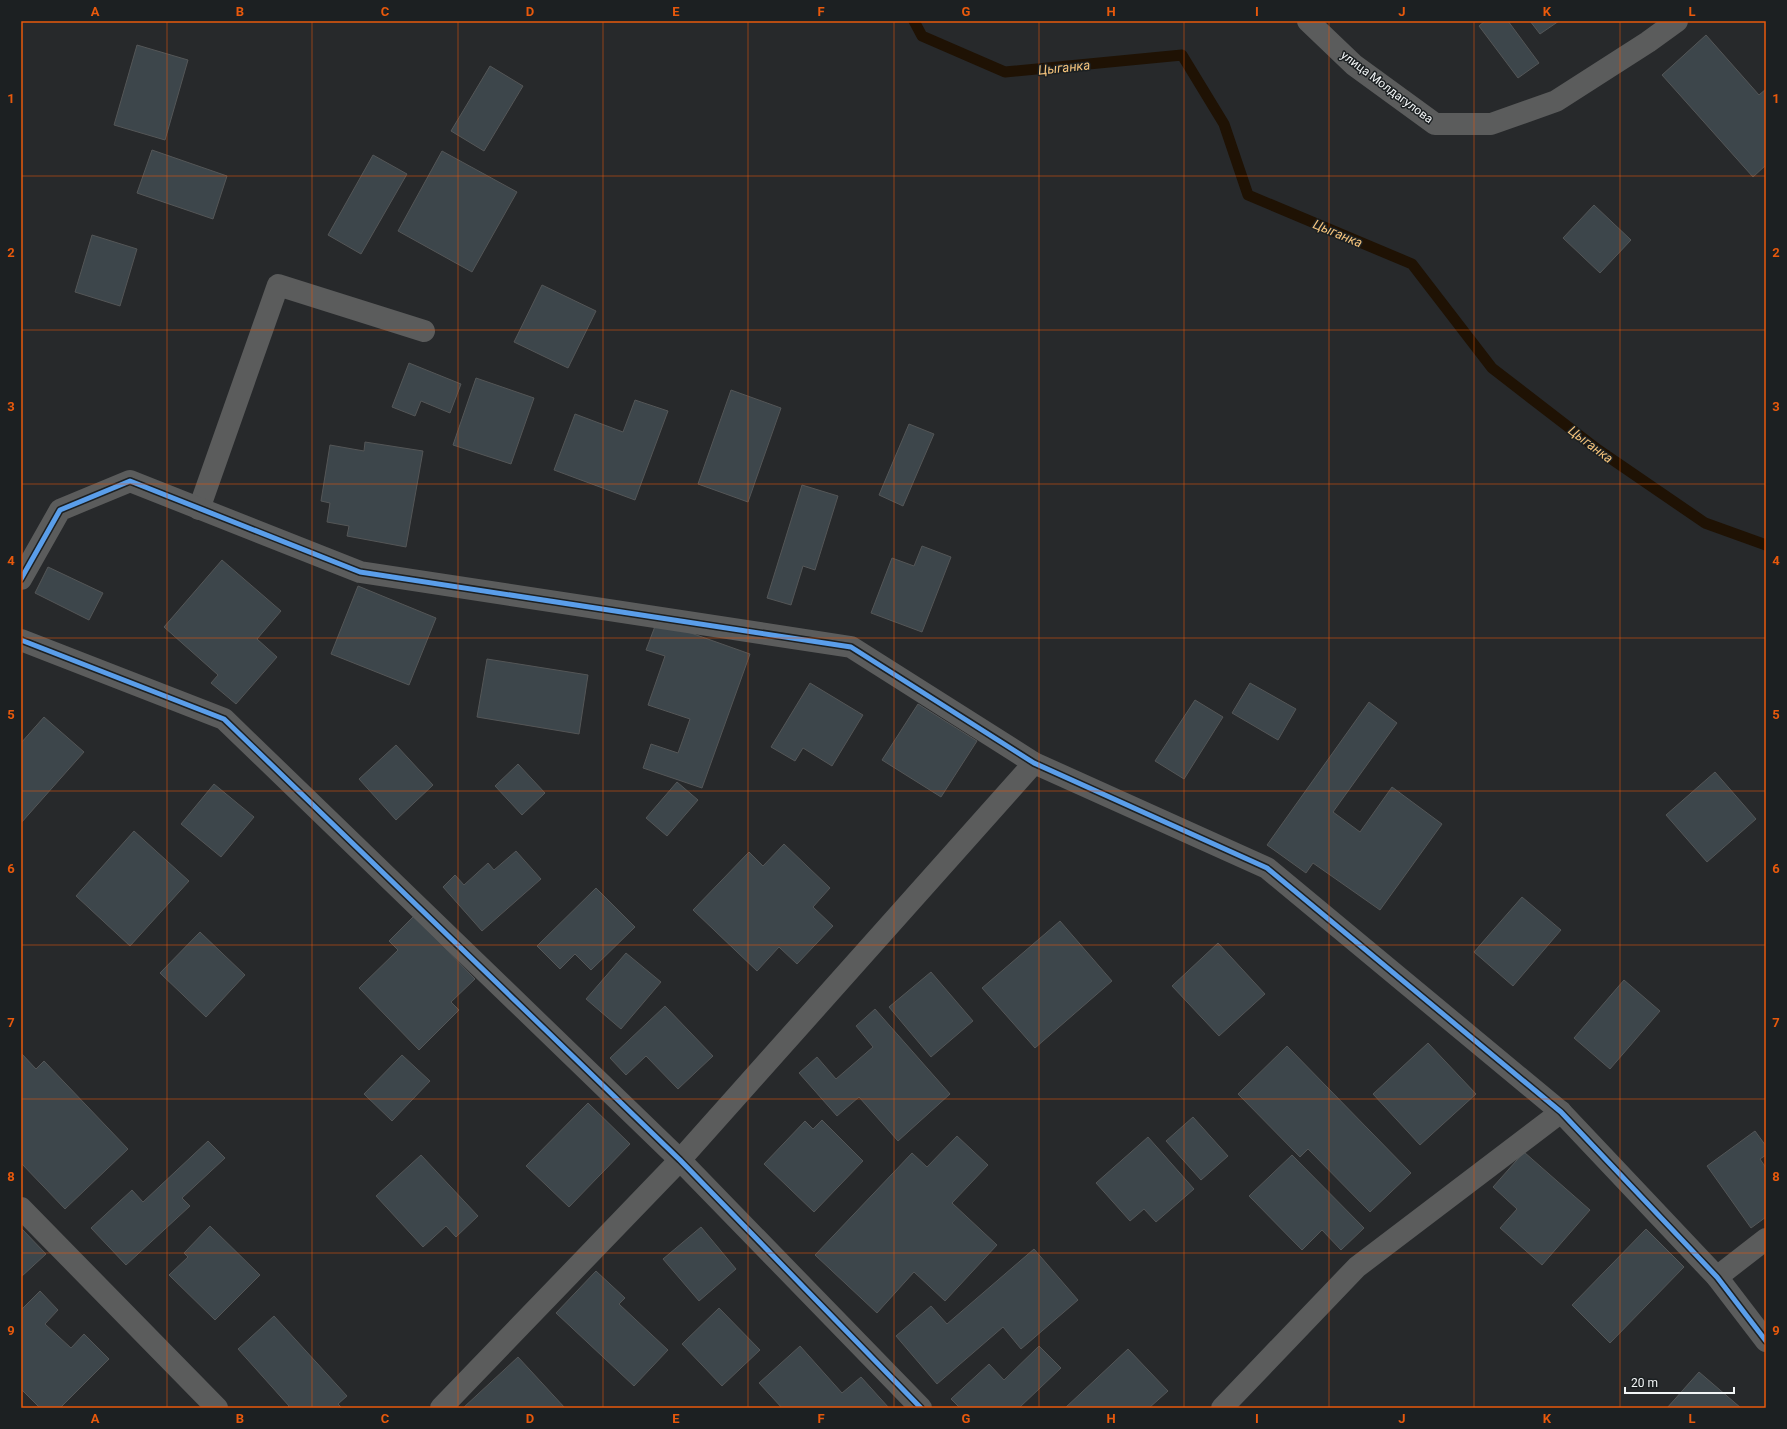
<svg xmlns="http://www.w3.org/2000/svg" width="1787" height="1429" font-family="Roboto,sans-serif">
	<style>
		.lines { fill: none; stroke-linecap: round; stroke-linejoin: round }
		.stream { stroke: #1f1204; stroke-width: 11 }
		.building { fill: #3d464b; stroke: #545657 }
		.minor { stroke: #5b5c5c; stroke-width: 22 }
		.cycleway-casing { stroke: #1c2022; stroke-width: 8 }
		.cycleway { stroke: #5a9eea; stroke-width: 5 }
		.grid { fill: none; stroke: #e8590c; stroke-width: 1; stroke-opacity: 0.55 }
		.labels { text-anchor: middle; stroke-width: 3; stroke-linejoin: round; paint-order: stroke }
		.street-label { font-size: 12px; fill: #f2f5f6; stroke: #1c2022 }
		.water-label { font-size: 13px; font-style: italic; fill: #f6c47c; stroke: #1c2022 }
		.neatline { fill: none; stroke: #e8590c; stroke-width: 1.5 }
		.grid-label { font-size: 13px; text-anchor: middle; font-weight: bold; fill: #e8590c }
	</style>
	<rect width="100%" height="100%" fill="#27292b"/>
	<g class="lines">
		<!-- stream -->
		<polyline class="stream" points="914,21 922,36 1005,72 1182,55 1224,124 1248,195 1412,264 1492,368 1597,449 1705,523 1766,545"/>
	</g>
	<!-- building -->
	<g class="building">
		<polygon points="1485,21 1508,21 1539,63 1518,78 1479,26"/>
		<polygon points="1530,21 1559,21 1540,34"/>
		<polygon points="1706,35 1759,95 1766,89 1766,165 1753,177 1662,75"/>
		<polygon points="137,45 188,60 165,140 114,125"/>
		<polygon points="490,66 523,86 484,151 451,131"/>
		<polygon points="152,150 227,176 213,219 137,193"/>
		<polygon points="442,151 517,192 472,272 398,231"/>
		<polygon points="373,155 407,174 361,254 328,235"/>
		<polygon points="1594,205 1631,240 1600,273 1563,238"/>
		<polygon points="92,235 137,249 120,306 75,292"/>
		<polygon points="542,285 596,311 568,368 514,342"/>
		<polygon points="409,363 461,384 450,413 421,401 415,416 392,407"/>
		<polygon points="476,378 534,398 511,464 453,445"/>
		<polygon points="731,390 781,408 748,502 698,484"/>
		<polygon points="635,400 668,411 635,500 554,470 575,414 623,432"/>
		<polygon points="909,424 934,434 903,506 879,495"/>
		<polygon points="365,442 423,451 406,547 347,536 349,526 327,522 330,503 321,501 330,445 364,451"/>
		<polygon points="802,485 838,496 815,570 803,566 791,605 767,598"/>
		<polygon points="922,546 951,557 922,632 871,613 892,558 914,566"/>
		<polygon points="222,560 281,611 257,639 277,657 236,704 211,683 218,675 164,627"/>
		<polygon points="48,567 103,593 89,620 35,593"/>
		<polygon points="358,586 436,618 409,685 331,654"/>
		<polygon points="657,621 750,654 702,788 643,768 651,744 678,753 690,719 648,705 665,656 646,650"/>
		<polygon points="487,659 588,675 579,734 477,717"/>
		<polygon points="810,683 863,715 832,766 803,748 795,761 771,747"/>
		<polygon points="1250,683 1296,709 1278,740 1232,713"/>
		<polygon points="1195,700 1223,717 1184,779 1155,761"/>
		<polygon points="1369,702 1397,723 1333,812 1360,832 1392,787 1442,824 1380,910 1313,863 1306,873 1267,845"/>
		<polygon points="918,704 977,741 941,797 882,760"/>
		<polygon points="44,717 84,752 21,823 21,743"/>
		<polygon points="396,745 433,785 396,820 359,779"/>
		<polygon points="518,764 545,793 522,815 495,786"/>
		<polygon points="1715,772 1756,819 1707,862 1666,815"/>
		<polygon points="677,782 698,800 667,836 646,818"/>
		<polygon points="214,784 254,817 221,857 181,824"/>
		<polygon points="134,831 189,881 130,946 76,896"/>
		<polygon points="784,844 830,888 813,907 833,926 797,964 779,947 757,971 693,910 749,852 763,866"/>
		<polygon points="516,851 541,879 482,931 443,887 455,875 464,885 488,863 494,870"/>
		<polygon points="596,888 635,927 591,970 575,954 560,969 537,946"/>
		<polygon points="1522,897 1561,930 1513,986 1474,952"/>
		<polygon points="414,916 475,979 451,1002 459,1010 419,1050 359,988 398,950 389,941"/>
		<polygon points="1060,921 1112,981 1035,1048 982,988"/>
		<polygon points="200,932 245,975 206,1017 160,973"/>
		<polygon points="1218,943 1265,994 1219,1036 1172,986"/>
		<polygon points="626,953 661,982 621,1029 586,999"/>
		<polygon points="931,972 973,1021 931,1057 889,1007"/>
		<polygon points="1624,980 1660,1011 1610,1069 1574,1038"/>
		<polygon points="665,1006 713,1056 678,1089 646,1056 626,1075 610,1058"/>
		<polygon points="875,1009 950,1094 898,1141 859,1097 837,1116 799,1073 817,1057 836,1079 873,1047 856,1026"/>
		<polygon points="1428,1043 1476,1094 1420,1145 1373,1094"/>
		<polygon points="1287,1046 1411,1173 1370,1212 1308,1149 1300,1157 1238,1094"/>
		<polygon points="21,1053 36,1069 44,1061 128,1149 65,1209 21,1163"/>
		<polygon points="402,1055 430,1081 392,1121 364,1094"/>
		<polygon points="588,1103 630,1144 569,1207 526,1166"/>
		<polygon points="1193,1117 1228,1156 1201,1180 1166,1141"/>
		<polygon points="822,1120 863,1161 814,1212 764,1164 805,1121 813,1129"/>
		<polygon points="1755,1131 1766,1146 1766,1155 1760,1159 1766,1168 1766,1217 1751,1228 1707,1166"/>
		<polygon points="957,1136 988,1165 952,1203 997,1245 945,1301 914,1272 877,1313 815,1255 912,1153 927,1167"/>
		<polygon points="1148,1137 1194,1189 1156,1222 1144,1209 1130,1221 1096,1183"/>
		<polygon points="208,1141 225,1158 182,1198 190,1206 126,1265 91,1228 132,1190 143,1202"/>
		<polygon points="1524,1152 1590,1210 1542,1265 1500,1228 1517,1209 1493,1187"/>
		<polygon points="421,1155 478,1216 456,1237 446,1226 423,1247 376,1196"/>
		<polygon points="1292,1155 1364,1228 1341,1250 1322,1230 1302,1250 1249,1196"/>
		<polygon points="210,1226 260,1275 215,1320 169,1275 188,1257 184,1253"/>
		<polygon points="701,1227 736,1269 699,1301 663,1259"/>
		<polygon points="21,1228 46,1254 21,1277"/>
		<polygon points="1646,1229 1684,1267 1610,1343 1572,1305"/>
		<polygon points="1034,1249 1078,1300 1021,1349 1003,1327 937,1384 896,1336 931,1306 947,1324"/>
		<polygon points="596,1271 625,1298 619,1304 668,1350 634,1386 556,1313"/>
		<polygon points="40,1291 58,1310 45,1324 71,1348 84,1334 109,1359 60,1408 40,1408 21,1389 21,1310"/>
		<polygon points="719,1308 760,1350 722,1386 682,1344"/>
		<polygon points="274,1316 347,1396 338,1404 342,1408 287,1408 289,1406 238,1349"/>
		<polygon points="800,1346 842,1393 861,1377 889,1408 782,1408 759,1383"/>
		<polygon points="1039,1346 1061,1368 1019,1408 960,1408 951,1399 989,1364 1004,1380"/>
		<polygon points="1128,1349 1168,1391 1149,1408 1065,1408"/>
		<polygon points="518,1357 565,1408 463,1408"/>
		<polygon points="1699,1372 1741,1408 1667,1408"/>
	</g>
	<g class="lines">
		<!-- minor -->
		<g class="minor">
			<polyline points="1308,21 1354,65 1435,124 1491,124 1556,101 1648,42 1677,21"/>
			<polyline points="199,509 278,285 424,331"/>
			<polyline points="21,579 60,510 130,481 360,572 851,647 1034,763 1267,868 1561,1112 1717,1277 1766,1341"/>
			<polyline points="21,640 224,719 680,1160 921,1408"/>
			<polyline points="21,1208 217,1408"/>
			<polyline points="1717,1277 1766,1239"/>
			<polyline points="441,1408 680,1160 1034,763"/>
			<polyline points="1222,1408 1357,1267 1561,1112"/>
		</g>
		<!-- cycleway casing -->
		<g class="cycleway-casing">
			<g id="cycleway">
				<polyline points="21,579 60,510 130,481 360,572 851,647 1034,763 1267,868 1561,1112 1717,1277 1766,1341"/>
				<polyline points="21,640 224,719 680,1160 921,1408"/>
			</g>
		</g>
		<!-- cycleway -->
		<use href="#cycleway" class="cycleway"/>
	</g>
	<!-- grid -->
	<path class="grid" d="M167,21V1408M312,21V1408M458,21V1408M603,21V1408M748,21V1408M894,21V1408M1039,21V1408M1184,21V1408M1329,21V1408M1474,21V1408M1620,21V1408M21,176H1766M21,330H1766M21,484H1766M21,638H1766M21,791H1766M21,945H1766M21,1099H1766M21,1253H1766"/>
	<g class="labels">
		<!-- street labels -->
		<g class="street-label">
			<text transform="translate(1387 87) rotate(37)" y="4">улица Молдагулова</text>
		</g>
		<!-- water labels -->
		<g class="water-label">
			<text transform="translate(1064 67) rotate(-6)" y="5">Цыганка</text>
			<text transform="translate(1338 233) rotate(23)" y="5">Цыганка</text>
			<text transform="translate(1591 444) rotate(37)" y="5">Цыганка</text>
		</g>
	</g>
	<!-- border -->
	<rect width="1787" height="1429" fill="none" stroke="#1c2022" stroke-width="44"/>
	<!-- scale -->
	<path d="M1625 1387v6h109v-6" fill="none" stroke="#f2f5f6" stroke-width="2"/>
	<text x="1631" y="1387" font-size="12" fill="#f2f5f6" stroke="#1c2022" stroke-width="3" paint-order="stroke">20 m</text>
	<rect x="22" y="22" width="1743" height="1385" class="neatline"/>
	<g class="grid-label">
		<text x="95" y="16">A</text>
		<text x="240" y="16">B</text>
		<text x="385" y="16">C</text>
		<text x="530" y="16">D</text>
		<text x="676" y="16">E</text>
		<text x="821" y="16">F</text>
		<text x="966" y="16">G</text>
		<text x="1111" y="16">H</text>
		<text x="1257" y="16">I</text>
		<text x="1402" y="16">J</text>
		<text x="1547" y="16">K</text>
		<text x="1692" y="16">L</text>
		<text x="11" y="103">1</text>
		<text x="1776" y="103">1</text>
		<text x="11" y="257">2</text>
		<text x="1776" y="257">2</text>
		<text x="11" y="411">3</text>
		<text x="1776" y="411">3</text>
		<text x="11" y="565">4</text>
		<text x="1776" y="565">4</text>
		<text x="11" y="719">5</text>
		<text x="1776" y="719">5</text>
		<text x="11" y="873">6</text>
		<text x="1776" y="873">6</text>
		<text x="11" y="1027">7</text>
		<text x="1776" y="1027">7</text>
		<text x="11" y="1181">8</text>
		<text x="1776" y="1181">8</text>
		<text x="11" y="1335">9</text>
		<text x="1776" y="1335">9</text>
		<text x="95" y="1423">A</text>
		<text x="240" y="1423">B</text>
		<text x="385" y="1423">C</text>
		<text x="530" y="1423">D</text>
		<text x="676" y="1423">E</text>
		<text x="821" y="1423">F</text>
		<text x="966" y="1423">G</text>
		<text x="1111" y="1423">H</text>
		<text x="1257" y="1423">I</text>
		<text x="1402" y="1423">J</text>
		<text x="1547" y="1423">K</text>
		<text x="1692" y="1423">L</text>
	</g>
</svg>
